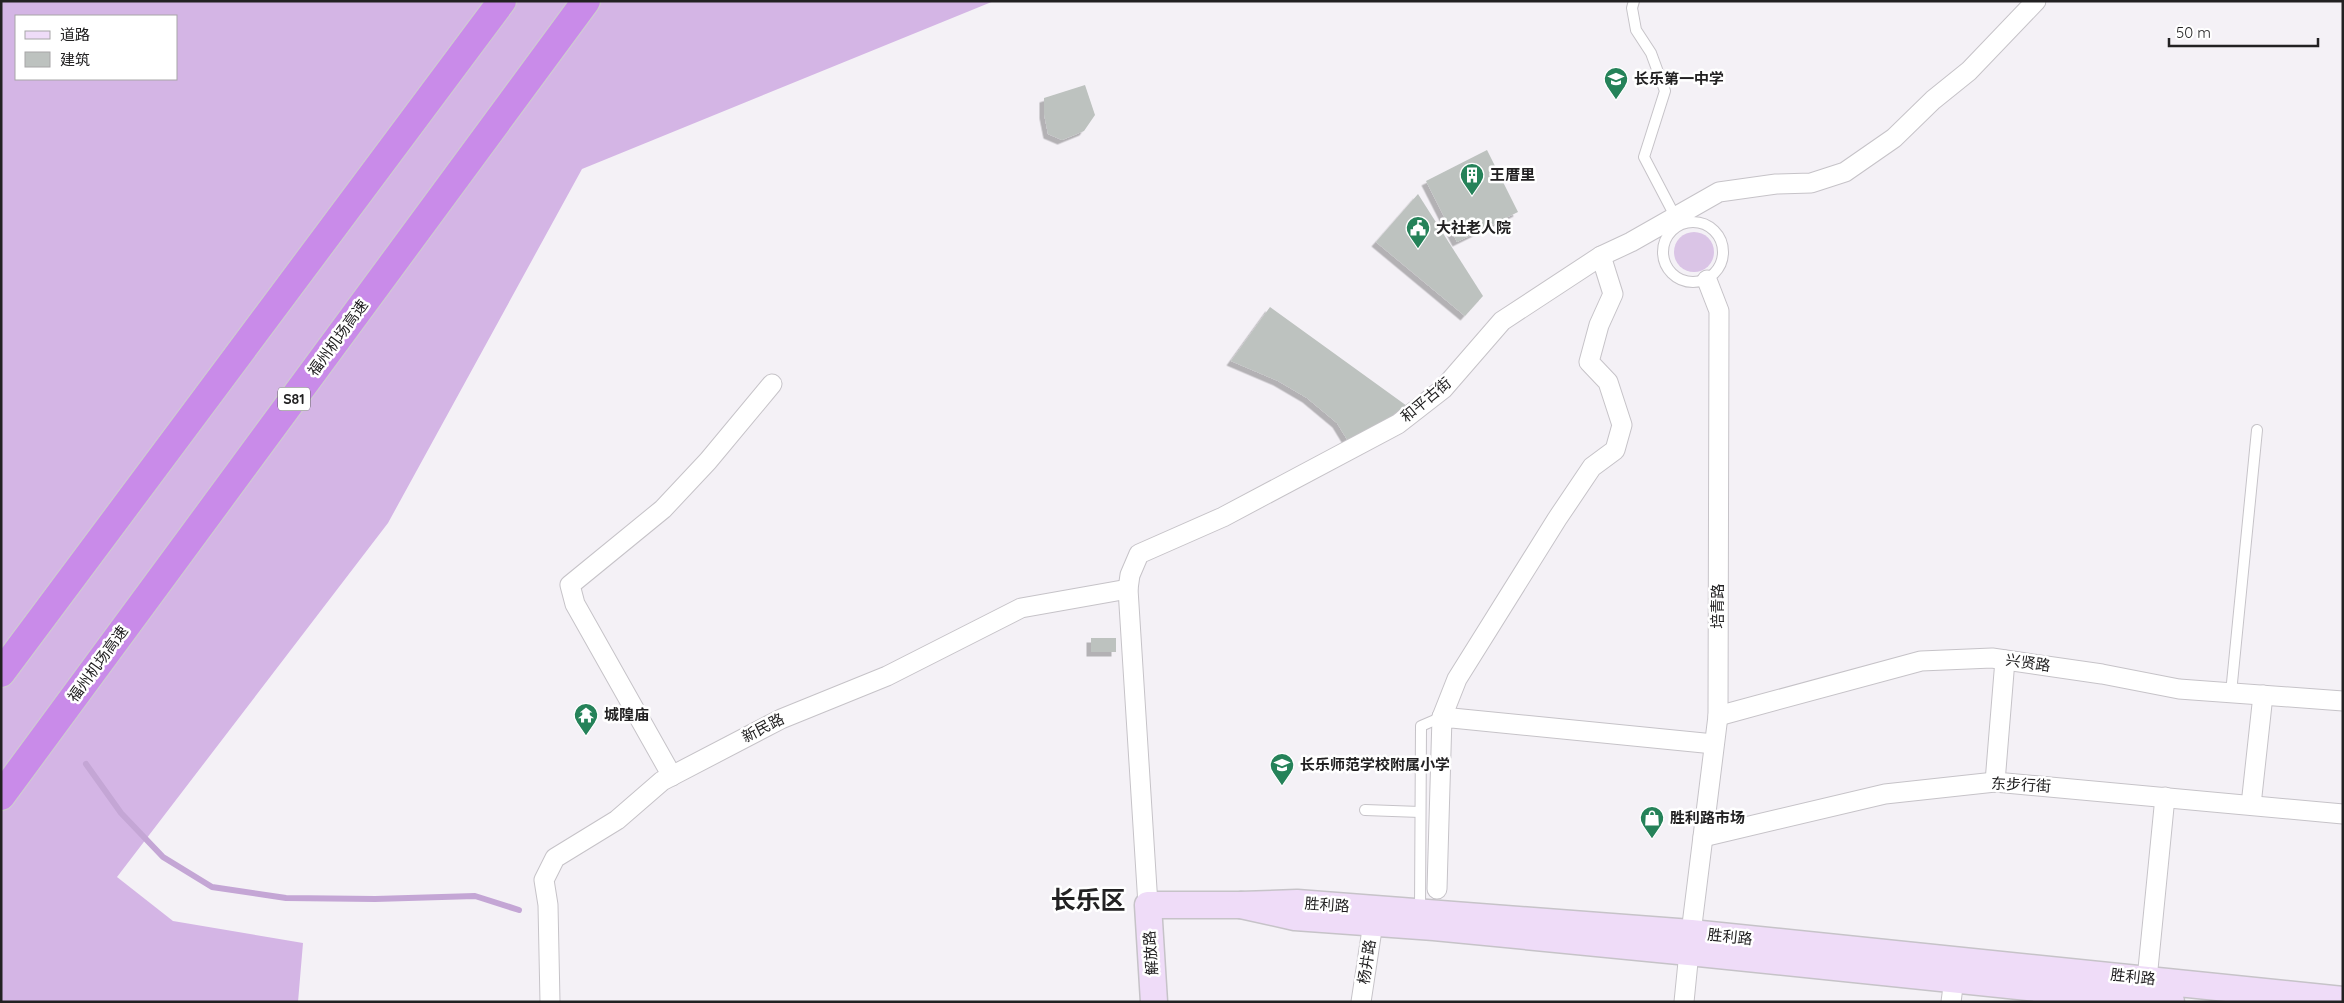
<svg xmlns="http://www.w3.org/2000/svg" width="2344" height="1003" font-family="Quicksand,'Noto Sans SC',sans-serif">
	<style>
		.green { fill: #dac4e6 }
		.forest { fill: #d4b5e5; fill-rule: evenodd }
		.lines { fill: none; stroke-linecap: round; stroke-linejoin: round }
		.stream { stroke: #c4a6d5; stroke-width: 6 }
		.building { fill: #bdc2bf; filter: url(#shadow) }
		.lane-casing { stroke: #c6c3c8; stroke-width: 12 }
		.street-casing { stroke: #c6c3c8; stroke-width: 21 }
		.secondary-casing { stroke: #c6c3c8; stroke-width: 29 }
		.highway-casing { stroke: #cecece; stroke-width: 30 }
		.lane { stroke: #fff; stroke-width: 10 }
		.street { stroke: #fff; stroke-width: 19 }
		.secondary { stroke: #efdcf8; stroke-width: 26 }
		.highway { stroke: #c98be9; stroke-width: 28 }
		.labels { text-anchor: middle; stroke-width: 5; stroke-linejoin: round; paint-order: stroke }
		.shield { fill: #fff; stroke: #646464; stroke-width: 1 }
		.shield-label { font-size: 14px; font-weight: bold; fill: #222122 }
		.poi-label { font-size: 15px; font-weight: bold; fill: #222122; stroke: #fff; text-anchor: start }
		.street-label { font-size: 15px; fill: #222122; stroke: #fff }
		.town-label { font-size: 25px; font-weight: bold; fill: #222122; stroke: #fff }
	</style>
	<defs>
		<filter id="shadow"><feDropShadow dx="-4.5" dy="4.5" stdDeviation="0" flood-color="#0004"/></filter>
	</defs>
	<rect width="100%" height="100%" fill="#f4f1f6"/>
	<!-- green -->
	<circle class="green" cx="1694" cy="252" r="20"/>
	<!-- forest -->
	<path class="forest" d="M1,1H994L582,169L388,523L117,877L173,921L303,943L298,1002H1ZM16,16H176V79H16Z"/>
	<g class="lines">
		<!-- stream -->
		<polyline class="stream" points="86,764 121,813 163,857 212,887 286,898 375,899 475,896 519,910"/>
	</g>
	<!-- building -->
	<g class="building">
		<polygon points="1085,85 1095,115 1084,131 1062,140 1048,134 1044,114 1044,98"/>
		<polygon points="1487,150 1518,212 1457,242 1426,181"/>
		<polygon points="1418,194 1483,296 1465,316 1376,242"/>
		<polygon points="1270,307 1407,406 1351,446 1337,423 1307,398 1278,381 1231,361"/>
		<rect x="1091" y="638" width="25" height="14"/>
	</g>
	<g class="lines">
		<!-- lane casing -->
		<g class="lane-casing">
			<g id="lane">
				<polyline points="1634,1 1632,8 1636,30 1651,53 1665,91 1644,157 1677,220"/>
				<circle cx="1693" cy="252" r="30"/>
				<polyline points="2231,693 2257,430"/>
				<polyline points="1365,810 1420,812"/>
				<polyline points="1420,911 1421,726 1442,717"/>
			</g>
		</g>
		<!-- street casing -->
		<g class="street-casing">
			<g id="street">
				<polyline points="1718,716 1921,661 1992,658 2102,674 2179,689 2343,701"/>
				<polyline points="1442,717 1457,679 1557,519 1592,467 1615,450 1622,425 1608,382 1589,362 1599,325 1613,294 1601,256"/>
				<polyline points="672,776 575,604 570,585 663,509 708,461 772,384"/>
				<polyline points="1995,782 2005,660"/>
				<polyline points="2251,805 2263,695"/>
				<polyline points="1703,837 1885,794 1995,782 2343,814"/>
				<polyline points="1437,889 1442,717 1714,744"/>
				<polyline points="1148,905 1128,589 1130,575 1139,554 1223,517 1398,424 1443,389 1502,321 1601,256 1631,242 1719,192 1776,184 1811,183 1845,172 1894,138 1933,100 1969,71 2036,1"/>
				<polyline points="1691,933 1718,716 1719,311 1707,280"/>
				<polyline points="2147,979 2165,797"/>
				<polyline points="550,1002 548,905 544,880 555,858 617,820 662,781 781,719 887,676 1021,608 1128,589"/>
				<polyline points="1361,1002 1373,923"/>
				<polyline points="1684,1002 1689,952"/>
				<polyline points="1951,1002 1954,979"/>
			</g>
		</g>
		<!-- secondary casing -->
		<g class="secondary-casing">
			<g id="secondary">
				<polyline points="1154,1002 1148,905 1241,905"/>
				<polyline points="2171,1002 1689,952 1434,927 1295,917 1241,905 1297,903 1691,933 2343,1000"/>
			</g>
		</g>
		<!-- highway casing -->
		<g class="highway-casing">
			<g id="highway">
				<polyline points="1,673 502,1"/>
				<polyline points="1,796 586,1"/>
			</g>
		</g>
		<!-- lane -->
		<use href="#lane" class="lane"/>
		<!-- street -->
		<use href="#street" class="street"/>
		<!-- secondary -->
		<use href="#secondary" class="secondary"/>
		<!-- highway -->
		<use href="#highway" class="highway"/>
	</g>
	<!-- icons -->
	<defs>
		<g id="school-pin" transform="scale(1.25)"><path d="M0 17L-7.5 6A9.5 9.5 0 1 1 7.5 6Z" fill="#258259" stroke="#fff"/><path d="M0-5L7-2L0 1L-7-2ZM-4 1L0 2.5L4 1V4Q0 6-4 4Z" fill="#fff"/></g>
		<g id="building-pin" transform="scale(1.25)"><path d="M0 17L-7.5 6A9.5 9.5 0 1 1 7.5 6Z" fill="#258259" stroke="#fff"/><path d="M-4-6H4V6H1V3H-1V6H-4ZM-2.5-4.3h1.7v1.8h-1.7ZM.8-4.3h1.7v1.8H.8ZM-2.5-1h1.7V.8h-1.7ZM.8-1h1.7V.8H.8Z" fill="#fff"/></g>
		<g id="civic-pin" transform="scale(1.25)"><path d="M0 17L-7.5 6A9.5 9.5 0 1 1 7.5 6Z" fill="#258259" stroke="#fff"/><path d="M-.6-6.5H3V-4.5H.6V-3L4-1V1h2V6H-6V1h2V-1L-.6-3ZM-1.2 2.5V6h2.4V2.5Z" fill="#fff"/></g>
		<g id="temple-pin" transform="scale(1.25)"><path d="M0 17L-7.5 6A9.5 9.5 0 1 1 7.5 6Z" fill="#258259" stroke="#fff"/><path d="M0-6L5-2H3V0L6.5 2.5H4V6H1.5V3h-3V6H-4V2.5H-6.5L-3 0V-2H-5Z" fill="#fff"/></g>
		<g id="shop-pin" transform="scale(1.25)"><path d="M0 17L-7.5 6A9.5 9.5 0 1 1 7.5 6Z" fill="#258259" stroke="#fff"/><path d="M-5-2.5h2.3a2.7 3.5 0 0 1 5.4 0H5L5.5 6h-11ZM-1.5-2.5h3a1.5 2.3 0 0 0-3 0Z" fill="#fff"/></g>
	</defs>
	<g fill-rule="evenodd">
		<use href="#school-pin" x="1616" y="79"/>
		<use href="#building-pin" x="1472" y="175"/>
		<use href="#civic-pin" x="1418" y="228"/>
		<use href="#temple-pin" x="586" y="715"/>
		<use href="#school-pin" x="1282" y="765"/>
		<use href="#shop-pin" x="1652" y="818"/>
	</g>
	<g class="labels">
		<!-- shield labels -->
		<rect class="shield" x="278" y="387.5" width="32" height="23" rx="4"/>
		<g class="shield-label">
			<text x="294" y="404">S81</text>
		</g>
		<!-- poi labels -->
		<g class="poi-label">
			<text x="1634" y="84">长乐第一中学</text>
			<text x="1490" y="180">王厝里</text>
			<text x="1436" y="233">大社老人院</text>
			<text x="604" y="720">城隍庙</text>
			<text x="1300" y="770">长乐师范学校附属小学</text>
			<text x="1670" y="823">胜利路市场</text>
		</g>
		<!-- street labels -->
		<g class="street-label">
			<text transform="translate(338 338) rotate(-54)" y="5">福州机场高速</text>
			<text transform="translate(1426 400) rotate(-40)" y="5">和平古街</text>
			<text transform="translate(1718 606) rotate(-90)" y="5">培青路</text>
			<text transform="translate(2028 663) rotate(8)" y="5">兴贤路</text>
			<text transform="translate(98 664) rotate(-54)" y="5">福州机场高速</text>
			<text transform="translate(763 728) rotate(-27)" y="5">新民路</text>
			<text transform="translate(2021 785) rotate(3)" y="5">东步行街</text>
			<text transform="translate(1327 905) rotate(4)" y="5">胜利路</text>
			<text transform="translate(1730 937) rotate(6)" y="5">胜利路</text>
			<text transform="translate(1151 953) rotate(-94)" y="5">解放路</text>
			<text transform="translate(1367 962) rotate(-81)" y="5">杨井路</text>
			<text transform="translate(2133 977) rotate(6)" y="5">胜利路</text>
		</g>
		<!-- town labels -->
		<g class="town-label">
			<text x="1088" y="909">长乐区</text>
		</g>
	</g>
	<!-- border -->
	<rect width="2344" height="1003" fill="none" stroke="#222122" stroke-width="5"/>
	<!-- legend -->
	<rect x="15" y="15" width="162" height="65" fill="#ffffff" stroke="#a7a6a7"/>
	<rect x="25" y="31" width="25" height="8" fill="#efdcf8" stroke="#a7a6a7"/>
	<text x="60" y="40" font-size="15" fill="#222122">道路</text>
	<rect x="25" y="52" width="25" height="15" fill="#bdc2bf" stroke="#a7a6a7"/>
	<text x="60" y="65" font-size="15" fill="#222122">建筑</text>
	<!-- scale -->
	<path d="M2169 38v8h149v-8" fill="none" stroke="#222122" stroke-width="2.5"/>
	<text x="2176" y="38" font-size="15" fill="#222122" stroke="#ffffff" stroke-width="4" paint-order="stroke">50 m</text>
</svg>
